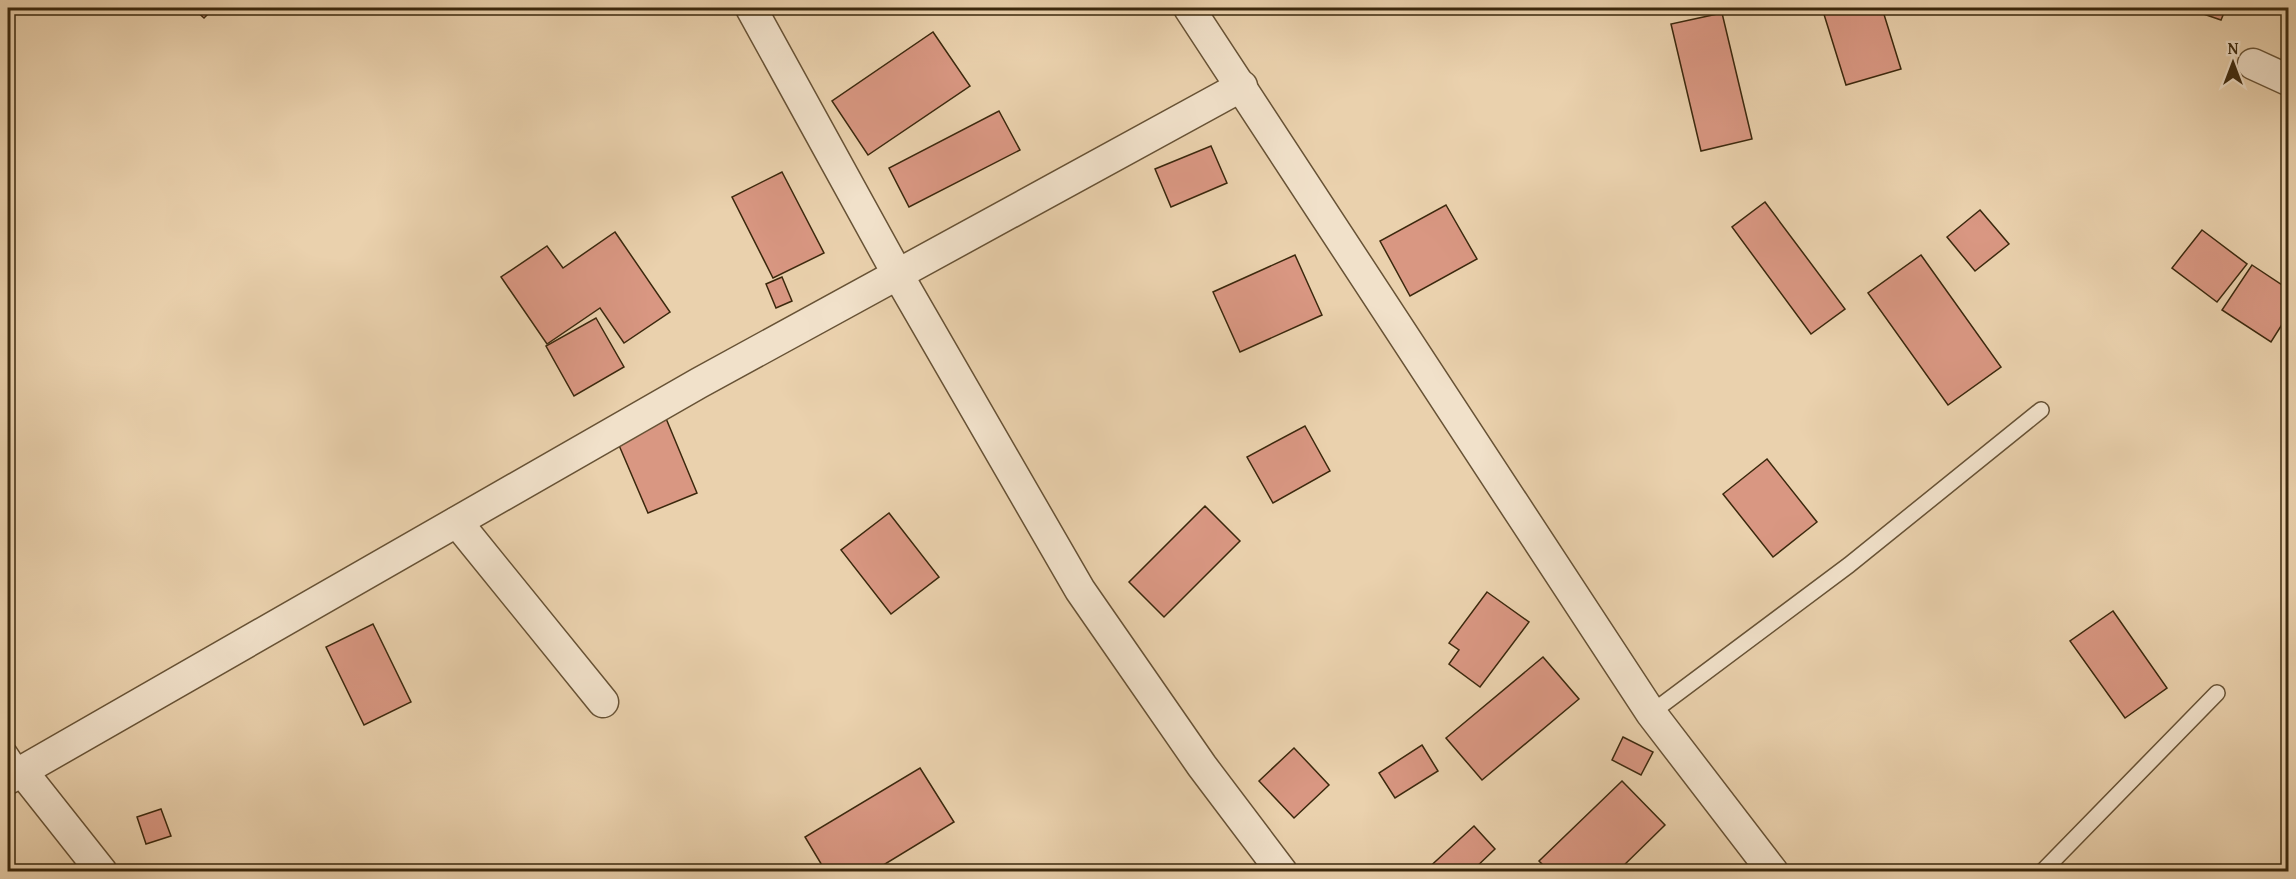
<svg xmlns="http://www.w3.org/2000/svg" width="2296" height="879" font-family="'Gentium Book Plus',serif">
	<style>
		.building { fill: #d99782; stroke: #3b280d; stroke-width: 1.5 }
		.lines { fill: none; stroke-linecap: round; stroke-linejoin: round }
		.service-casing { stroke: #675235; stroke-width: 18 }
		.minor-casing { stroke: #675235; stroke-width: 33 }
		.service { stroke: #f1e1ca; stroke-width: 15 }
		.minor { stroke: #f1e1ca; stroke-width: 30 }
	</style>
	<rect width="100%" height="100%" fill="#ead1ad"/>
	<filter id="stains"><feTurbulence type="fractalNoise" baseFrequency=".00333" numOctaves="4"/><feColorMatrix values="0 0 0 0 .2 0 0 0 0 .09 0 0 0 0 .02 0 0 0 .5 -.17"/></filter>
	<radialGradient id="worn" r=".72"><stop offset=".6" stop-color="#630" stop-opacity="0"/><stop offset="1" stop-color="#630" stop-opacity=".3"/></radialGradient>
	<!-- building -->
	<g class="building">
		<polygon points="193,8 214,8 204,18"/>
		<polygon points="1822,8 1882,8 1901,69 1846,85"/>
		<polygon points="2186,8 2226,8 2221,20"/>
		<polygon points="1722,13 1752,139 1701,151 1671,24"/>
		<polygon points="933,32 970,86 868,155 832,101"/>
		<polygon points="999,111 1020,150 909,207 889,168"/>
		<polygon points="1211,146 1227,183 1171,207 1155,169"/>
		<polygon points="782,172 824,253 773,278 732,197"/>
		<polygon points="1765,202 1845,309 1811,334 1732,227"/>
		<polygon points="1446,205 1477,259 1410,296 1380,241"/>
		<polygon points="1980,210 2009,244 1975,271 1947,237"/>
		<polygon points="2202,230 2247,264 2217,302 2172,268"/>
		<polygon points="615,232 670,312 624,343 600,308 547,344 501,277 547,246 563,268"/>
		<polygon points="1295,255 1322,315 1240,352 1213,292"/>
		<polygon points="1921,255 2001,367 1948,405 1868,293"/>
		<polygon points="2252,265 2288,289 2288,315 2271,342 2222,310"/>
		<polygon points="782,277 792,301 776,308 766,284"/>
		<polygon points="596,318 624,367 574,396 546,346"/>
		<polygon points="665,416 697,493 648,513 615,436"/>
		<polygon points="1305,426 1330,471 1273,503 1247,457"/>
		<polygon points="1767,459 1817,522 1773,557 1723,494"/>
		<polygon points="1205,506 1240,541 1164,617 1129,582"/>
		<polygon points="889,513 939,577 891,614 841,550"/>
		<polygon points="1487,592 1529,622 1480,687 1449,664 1459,650 1449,643"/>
		<polygon points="2113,611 2167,688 2125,718 2070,641"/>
		<polygon points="373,624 411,702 364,725 326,647"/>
		<polygon points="1543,657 1579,699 1482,780 1446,738"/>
		<polygon points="1623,737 1653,752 1641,775 1612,760"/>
		<polygon points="1422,745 1438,771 1395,798 1379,773"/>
		<polygon points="1294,748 1329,785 1294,818 1259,781"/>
		<polygon points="920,768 954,822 872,872 826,872 805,837"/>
		<polygon points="1622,781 1665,825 1617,872 1550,872 1539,861"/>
		<polygon points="161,809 171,836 146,844 137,817"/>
		<polygon points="1474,826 1495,849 1471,872 1424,872"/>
	</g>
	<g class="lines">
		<!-- service casing -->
		<g class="service-casing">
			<g id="service">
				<polyline points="1651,713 1849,565 2041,410"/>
				<polyline points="8,750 22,771"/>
				<polyline points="2042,872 2217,693"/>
			</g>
		</g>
		<!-- minor casing -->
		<g class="minor-casing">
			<g id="minor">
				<polyline points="751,8 898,275 1080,590 1202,766 1282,872"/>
				<polyline points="1189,8 1651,713 1773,872"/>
				<polyline points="2253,64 2288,80"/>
				<polyline points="457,522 603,702"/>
				<polyline points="22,771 699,383 1242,86"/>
				<polyline points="8,779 22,771 102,872"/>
			</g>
		</g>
		<!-- service -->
		<use href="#service" class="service"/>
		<!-- minor -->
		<use href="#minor" class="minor"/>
	</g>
	<!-- margin -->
	<rect width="2296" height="879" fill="none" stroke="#ead1ad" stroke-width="30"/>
	<rect x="9" y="9" width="2278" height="861" fill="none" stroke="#3b280d" stroke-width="3"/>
	<rect x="15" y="15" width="2266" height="849" fill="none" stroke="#3b280d" stroke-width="1.5"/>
	<!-- north arrow -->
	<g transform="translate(2233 63)" stroke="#f1e1ca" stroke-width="4.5" paint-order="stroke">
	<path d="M0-4.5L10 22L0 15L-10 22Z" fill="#3b280d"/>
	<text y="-9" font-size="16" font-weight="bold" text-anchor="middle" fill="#3b280d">N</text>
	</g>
	<rect width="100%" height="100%" filter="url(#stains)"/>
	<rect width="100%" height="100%" fill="url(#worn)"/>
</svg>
